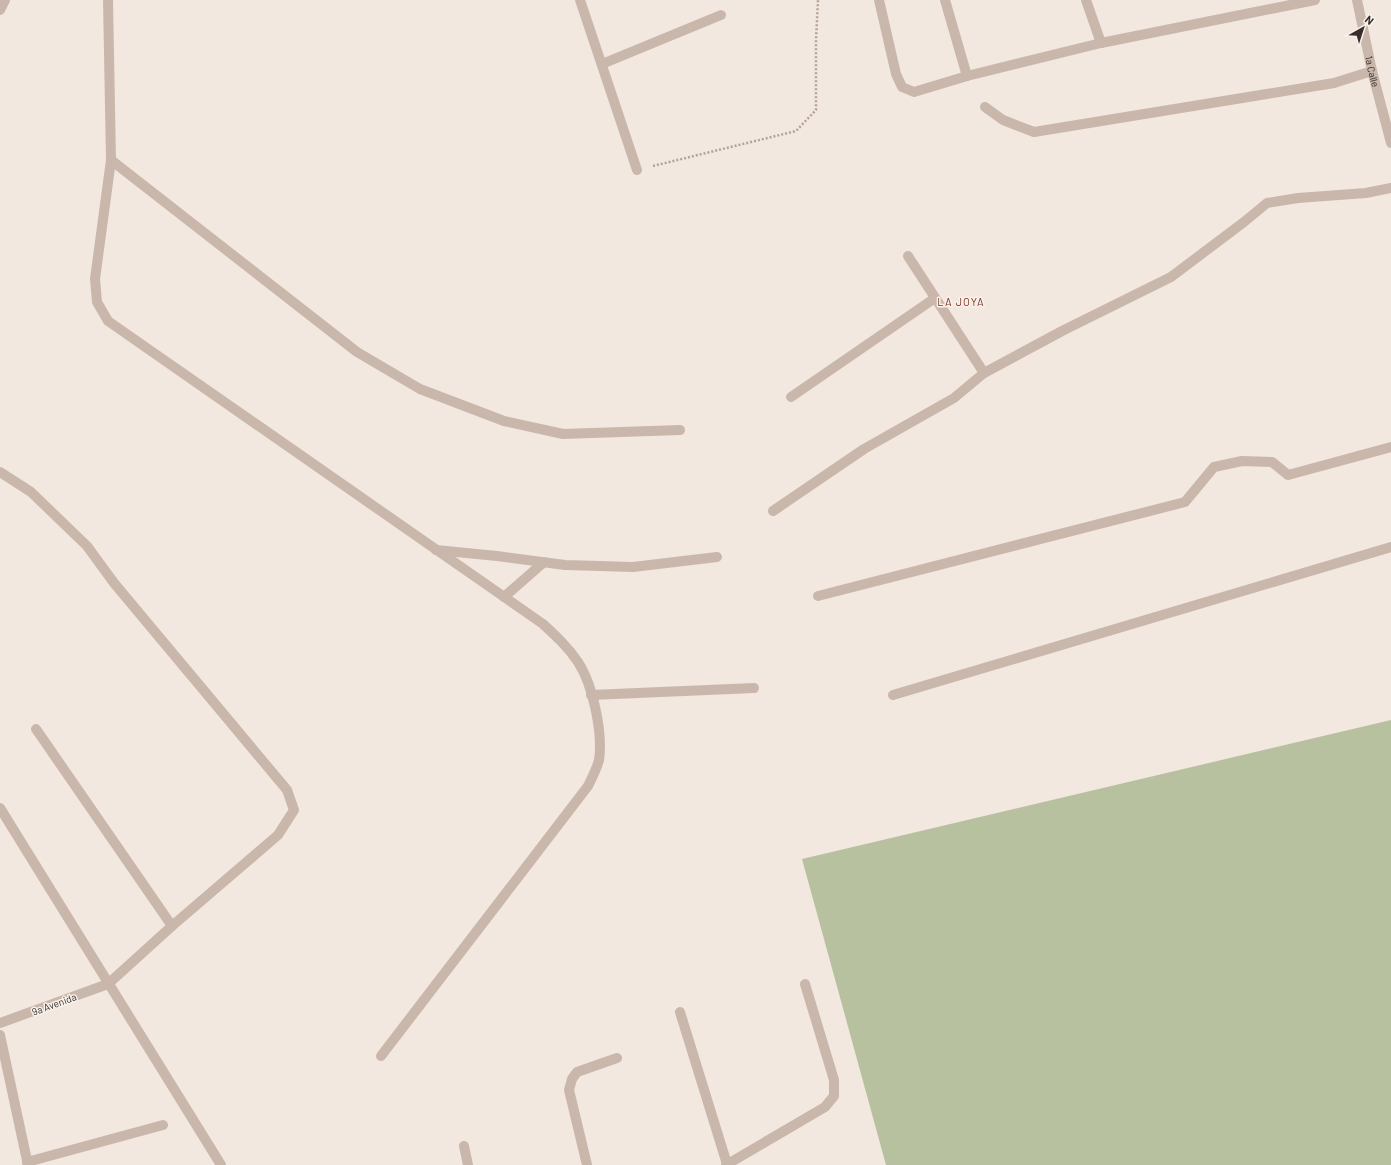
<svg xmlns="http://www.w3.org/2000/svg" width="1391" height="1165" font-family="Barlow,sans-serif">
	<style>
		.green { fill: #b8c19f }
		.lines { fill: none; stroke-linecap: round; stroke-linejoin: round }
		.path { stroke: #b6a195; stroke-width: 2.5; stroke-dasharray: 2 2; stroke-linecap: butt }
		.lane { stroke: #cab7ab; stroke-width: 10 }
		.street { stroke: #cab7ab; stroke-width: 10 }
		.labels { text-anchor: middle; stroke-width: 3; stroke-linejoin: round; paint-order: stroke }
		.street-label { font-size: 10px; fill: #382d2a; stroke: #f9f2eb }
		.neighbourhood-label { font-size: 11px; letter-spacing: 1px; fill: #843626; stroke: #f9f2eb }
	</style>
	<rect width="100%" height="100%" fill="#f2e8df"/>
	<!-- green -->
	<polygon class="green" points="1391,720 1391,1165 886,1165 802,859"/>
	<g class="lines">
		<!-- path -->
		<polyline class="path" points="653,166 796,131 816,110 816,40 818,0"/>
		<!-- lane -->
		<g class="lane">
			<polyline points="602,64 721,15"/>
			<polyline points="985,107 1003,120 1034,132 1334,83 1372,71"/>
			<polyline points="908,256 984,373"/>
			<polyline points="791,397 935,298"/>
			<polyline points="773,511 864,449 954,398 984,373 1064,330 1171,277 1244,222 1267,203 1298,198 1366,193 1391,188"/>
			<polyline points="893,695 1391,547"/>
		</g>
		<!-- street -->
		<g class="street">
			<path d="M108,0L111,160L95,279L97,302L108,321L543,624C556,636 568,647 578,662C593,685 603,733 599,760C597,768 592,778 588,786L381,1056"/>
			<polyline points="580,0 637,170"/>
			<polyline points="879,0 896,74 902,87 914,92 967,76 1101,43 1315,0"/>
			<polyline points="945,0 967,76"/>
			<polyline points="1086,0 1101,43"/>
			<path id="s1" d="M1357,0L1372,71L1391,143"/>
			<polyline points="0,10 5,0"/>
			<polyline points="111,160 357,352 420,389 504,421 563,434 680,430"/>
			<polyline points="0,472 31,492 87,546 114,583 287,790 294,810 278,835 172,926 108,984 0,1023"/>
			<polyline points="436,550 497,556 565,565 633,567 717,557"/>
			<polyline points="818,596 1185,502 1214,467 1242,461 1272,462 1288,475 1391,447"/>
			<polyline points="504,597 544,562"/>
			<polyline points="591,695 754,688"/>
			<polyline points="36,729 172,926"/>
			<polyline points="0,808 221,1165"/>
			<polyline points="680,1012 727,1164"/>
			<polyline points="0,1035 28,1165"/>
			<polyline points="464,1146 468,1165"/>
			<polyline points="27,1162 163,1125"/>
			<polyline points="587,1165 569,1090 572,1079 577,1072 617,1058"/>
			<polyline points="726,1165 825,1107 834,1096 834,1080 805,984"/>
		</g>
	</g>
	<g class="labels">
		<!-- street labels -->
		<g class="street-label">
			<text dy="4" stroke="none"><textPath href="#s1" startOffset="73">1a Calle</textPath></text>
			<text transform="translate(54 1004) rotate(-20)" y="4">9a Avenida</text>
		</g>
		<!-- neighbourhood labels -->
		<g class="neighbourhood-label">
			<text x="961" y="306">LA JOYA</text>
		</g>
	</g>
	<!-- north arrow -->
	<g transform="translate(1363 28) rotate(39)" stroke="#f9f2eb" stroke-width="3" paint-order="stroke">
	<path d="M0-3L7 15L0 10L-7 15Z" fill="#382d2a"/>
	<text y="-6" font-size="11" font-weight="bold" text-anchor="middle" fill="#382d2a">N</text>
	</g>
</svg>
